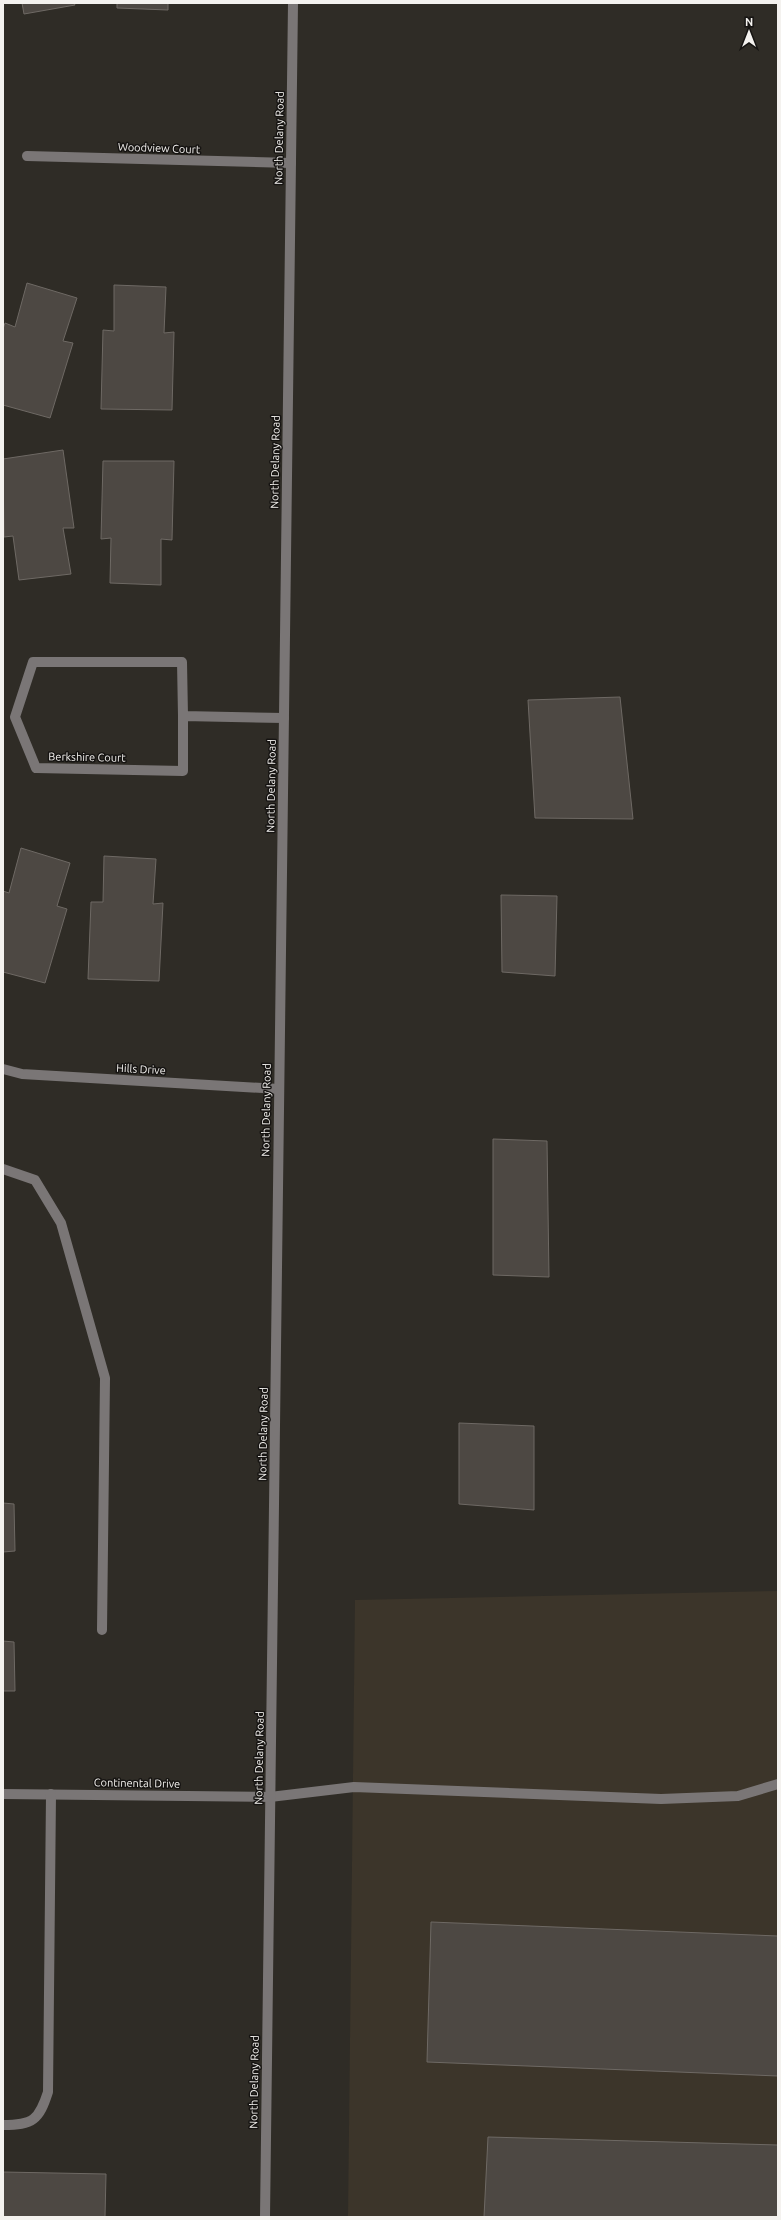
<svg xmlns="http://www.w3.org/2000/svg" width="781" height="2220" font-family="Ubuntu,sans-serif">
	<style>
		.built { fill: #3c352a }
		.building { fill: #4d4843; stroke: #6e6964 }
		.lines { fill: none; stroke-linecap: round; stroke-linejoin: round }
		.minor { stroke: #7a7676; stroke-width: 10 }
		.labels { text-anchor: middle; stroke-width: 3; stroke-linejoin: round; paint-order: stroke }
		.street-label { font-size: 11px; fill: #f4f2ef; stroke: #161412 }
	</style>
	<rect width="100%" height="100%" fill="#2f2c26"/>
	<!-- built -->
	<polygon class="built" points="778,1591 778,2217 348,2217 355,1600"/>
	<!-- building -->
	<g class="building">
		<polygon points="22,3 74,3 75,5 24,14"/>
		<polygon points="117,3 168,3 168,10 117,8"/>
		<polygon points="27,283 77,298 63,341 73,343 50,418 3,405 3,329 5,323 15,327"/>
		<polygon points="114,285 166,287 164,333 174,332 172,410 101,409 103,330 114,331"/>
		<polygon points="63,450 74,528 63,528 71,574 19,580 13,536 4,537 3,459"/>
		<polygon points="103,461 174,461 172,540 161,539 161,585 110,583 111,538 101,539"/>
		<polygon points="620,697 633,819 535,818 528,700"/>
		<polygon points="21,848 70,863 57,906 67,909 45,983 3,972 3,891 9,893"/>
		<polygon points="104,856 156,859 153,904 163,903 159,981 88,979 91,902 103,902"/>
		<polygon points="501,895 557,896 555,976 502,972"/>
		<polygon points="493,1139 547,1141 549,1277 493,1275"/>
		<polygon points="459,1423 534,1426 534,1510 459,1504"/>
		<polygon points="3,1503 14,1504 15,1551 3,1552"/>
		<polygon points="3,1641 14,1642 15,1691 3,1691"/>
		<polygon points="431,1922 778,1936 778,2076 427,2062"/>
		<polygon points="488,2137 778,2145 778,2217 484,2217"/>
		<polygon points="3,2172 106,2174 105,2217 3,2217"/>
	</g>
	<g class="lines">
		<!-- minor -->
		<g class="minor">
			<polyline points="27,156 291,163"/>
			<polyline points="183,716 183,771 36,768 15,717 33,662 182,662 183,716 284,718"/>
			<polyline points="3,1069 22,1074 279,1089"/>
			<polyline points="3,1169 35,1180 61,1223 105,1378 102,1630"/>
			<polyline points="3,1794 270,1797 354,1787 661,1799 738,1796 778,1784"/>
			<path d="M3,2125C33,2125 39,2120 48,2092L51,1794"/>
			<polyline points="265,2217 293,3"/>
		</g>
	</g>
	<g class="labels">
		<!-- street labels -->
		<g class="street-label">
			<text transform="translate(279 138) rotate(-89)" y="4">North Delany Road</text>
			<text transform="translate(159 148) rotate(2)" y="4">Woodview Court</text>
			<text transform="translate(275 462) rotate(-89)" y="4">North Delany Road</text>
			<text transform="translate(87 757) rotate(1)" y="4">Berkshire Court</text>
			<text transform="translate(271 786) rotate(-89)" y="4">North Delany Road</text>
			<text transform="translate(141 1069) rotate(3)" y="4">Hills Drive</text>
			<text transform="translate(266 1110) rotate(-89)" y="4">North Delany Road</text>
			<text transform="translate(263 1434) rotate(-89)" y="4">North Delany Road</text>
			<text transform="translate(259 1758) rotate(-89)" y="4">North Delany Road</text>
			<text transform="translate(137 1783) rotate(1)" y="4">Continental Drive</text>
			<text transform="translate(254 2082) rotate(-89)" y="4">North Delany Road</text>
		</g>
	</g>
	<!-- border -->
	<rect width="781" height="2220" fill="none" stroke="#f4f2ef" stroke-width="8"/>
	<!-- north arrow -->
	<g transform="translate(749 32)" stroke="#161412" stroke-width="3" paint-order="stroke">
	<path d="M0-3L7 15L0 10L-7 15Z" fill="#f4f2ef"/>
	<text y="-6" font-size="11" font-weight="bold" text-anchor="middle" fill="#f4f2ef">N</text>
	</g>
</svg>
